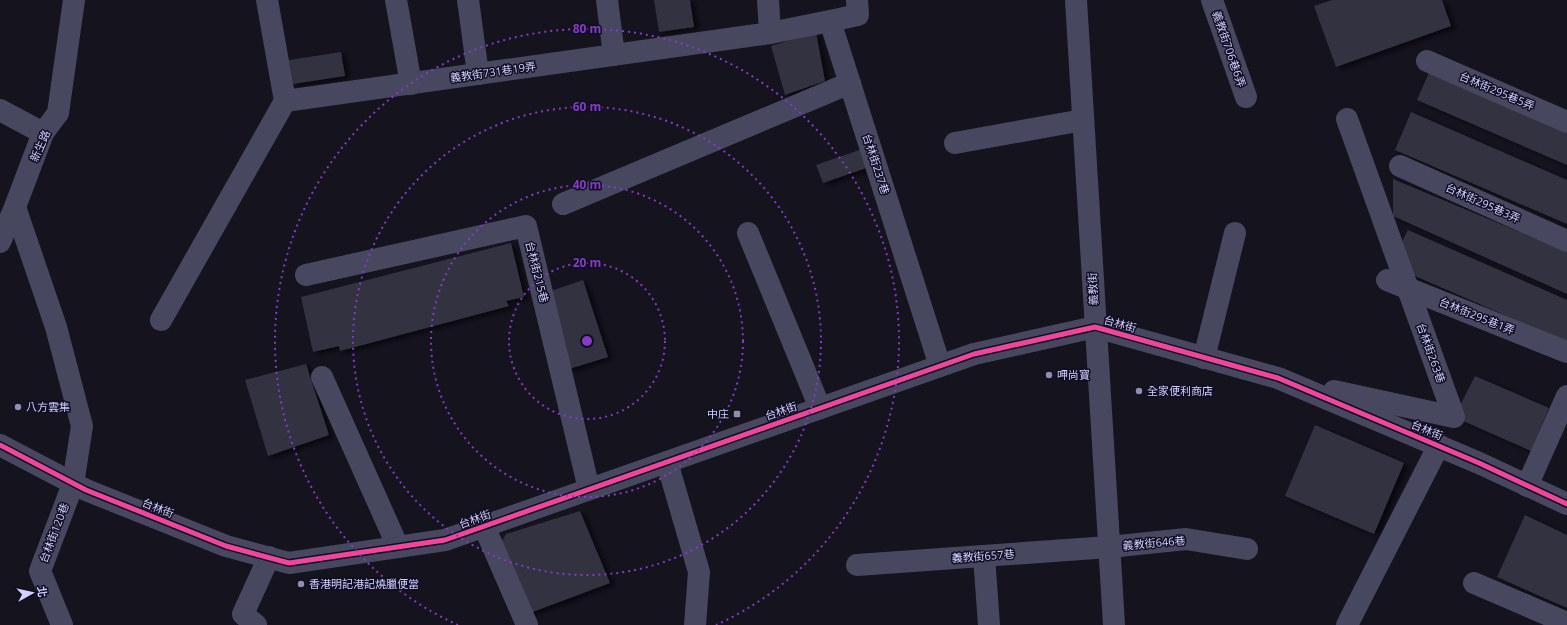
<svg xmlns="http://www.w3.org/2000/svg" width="1567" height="625" font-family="'Open Sans','Noto Sans TC',sans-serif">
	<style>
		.building { fill: #323140; filter: url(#shadow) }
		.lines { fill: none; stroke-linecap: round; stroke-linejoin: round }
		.minor { stroke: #47485f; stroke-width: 22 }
		.cycleway-casing { stroke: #100e23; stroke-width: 8 }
		.cycleway { stroke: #ed469a; stroke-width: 5 }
		.ring { fill: none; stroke: #843cc5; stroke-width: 2; stroke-dasharray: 2 4 }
		.poi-dot { fill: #8f8eb0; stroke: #100e23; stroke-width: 1.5 }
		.labels { text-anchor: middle; stroke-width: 3; stroke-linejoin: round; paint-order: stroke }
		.street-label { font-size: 11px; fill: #d1d0ff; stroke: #100e23 }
		.poi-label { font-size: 11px; fill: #d1d0ff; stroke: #100e23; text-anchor: start }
		.centre { fill: #843cc5; stroke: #100e23; stroke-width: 2 }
		.ring-label { font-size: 12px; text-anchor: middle; font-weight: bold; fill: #843cc5; stroke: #100e23; stroke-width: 3; stroke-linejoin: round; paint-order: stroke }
	</style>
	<defs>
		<filter id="shadow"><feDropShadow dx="4.5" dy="2.5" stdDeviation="2" flood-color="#0009"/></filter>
	</defs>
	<rect width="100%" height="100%" fill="#14131e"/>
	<!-- building -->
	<g class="building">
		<polygon points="654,0 690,0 694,27 659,32"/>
		<polygon points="1332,0 1442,0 1451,26 1336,67 1314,6"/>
		<polygon points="816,32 825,81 785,95 771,46"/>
		<polygon points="341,52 345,76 293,84 289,60"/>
		<polygon points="1431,68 1567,128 1567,165 1417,100"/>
		<polygon points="1411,112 1567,180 1567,224 1395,150"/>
		<polygon points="868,147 875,165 823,183 816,165"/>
		<polygon points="1393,179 1567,252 1567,294 1393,216"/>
		<polygon points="1408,230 1567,300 1567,342 1401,270 1395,256"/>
		<polygon points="511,243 524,297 506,301 509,306 340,351 339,346 313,352 301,297"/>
		<polygon points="583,280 608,357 569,369 545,293"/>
		<polygon points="306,364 329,435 268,456 245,380"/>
		<polygon points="1475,376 1549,408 1531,451 1454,417"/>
		<polygon points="1315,425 1404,463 1374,534 1285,496"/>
		<polygon points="580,511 610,583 522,616 499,546 506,534"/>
		<polygon points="1525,515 1567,535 1567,608 1497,577"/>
	</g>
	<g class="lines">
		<!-- minor -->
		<g class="minor">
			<polyline points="267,0 285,101 770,33 768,0"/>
			<polyline points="396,0 411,84"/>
			<polyline points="468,0 478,74"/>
			<polyline points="607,0 614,55"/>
			<polyline points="1076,0 1114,625"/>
			<polyline points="1212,0 1246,97"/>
			<polyline points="830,21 858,15 857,0"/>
			<polyline points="770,33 830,21 940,366"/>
			<polyline points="1427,61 1567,122"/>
			<polyline points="0,110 43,133"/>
			<polyline points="955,143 1083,120"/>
			<polyline points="1400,166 1567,241"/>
			<polyline points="563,204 850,83"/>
			<polyline points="15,207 56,327 82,426 73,484 40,571 62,625"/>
			<polyline points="748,233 820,408"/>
			<polyline points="0,242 15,207 43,133 58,113 74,0"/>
			<polyline points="306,275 526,226 589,489"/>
			<polyline points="1387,280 1567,352"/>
			<polyline points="161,320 285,101"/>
			<polyline points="1204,358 1235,233"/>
			<polyline points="322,377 398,547"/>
			<polyline points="1334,391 1454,417 1347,119"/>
			<polyline points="0,445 86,490 226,546 289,563 445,540 974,354 1095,327 1278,378 1479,463 1567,504"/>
			<polyline points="667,462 699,572 695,625"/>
			<polyline points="1527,486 1567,396"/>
			<polyline points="484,526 527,625"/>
			<polyline points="984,556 989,625"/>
			<polyline points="857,565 1109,547 1186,539 1247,549"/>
			<polyline points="1474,583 1567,623"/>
			<polyline points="256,625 243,614 269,557"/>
			<polyline points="1347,625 1439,445"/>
		</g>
		<!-- cycleway casing -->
		<g class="cycleway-casing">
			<polyline id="cycleway" points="0,445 86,490 226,546 289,563 445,540 974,354 1095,327 1278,378 1479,463 1567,504"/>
		</g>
		<!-- cycleway -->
		<use href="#cycleway" class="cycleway"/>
	</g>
	<!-- distance rings -->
	<g class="ring">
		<circle cx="587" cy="341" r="78"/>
		<circle cx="587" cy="341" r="156"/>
		<circle cx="587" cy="341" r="234"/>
		<path d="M458 625A312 312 0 1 1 716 625"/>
	</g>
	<!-- markers -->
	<g class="poi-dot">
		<circle cx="1049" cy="375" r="4"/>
		<circle cx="1139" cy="391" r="4"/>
		<circle cx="18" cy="407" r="4"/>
		<rect x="733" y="410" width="8" height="8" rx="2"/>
		<circle cx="301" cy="584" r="4"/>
	</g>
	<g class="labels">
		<!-- street labels -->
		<g class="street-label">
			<text transform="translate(1229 49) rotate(71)" y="4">義教街706巷6弄</text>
			<text transform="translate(493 72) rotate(-8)" y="4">義教街731巷19弄</text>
			<text transform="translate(1497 91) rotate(23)" y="4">台林街295巷5弄</text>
			<text transform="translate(40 146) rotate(-66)" y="4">新生路</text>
			<text transform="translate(876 164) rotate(72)" y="4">台林街237巷</text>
			<text transform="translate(1483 203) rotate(24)" y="4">台林街295巷3弄</text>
			<text transform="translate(537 272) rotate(76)" y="4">台林街215巷</text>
			<text transform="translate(1093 289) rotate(-93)" y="4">義教街</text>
			<text transform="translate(1477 316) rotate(22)" y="4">台林街295巷1弄</text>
			<text transform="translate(1120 324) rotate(16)" y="4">台林街</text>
			<text transform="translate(1431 353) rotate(70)" y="4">台林街263巷</text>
			<text transform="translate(781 411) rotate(-19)" y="4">台林街</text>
			<text transform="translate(1427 430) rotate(23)" y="4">台林街</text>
			<text transform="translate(158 508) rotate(22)" y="4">台林街</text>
			<text transform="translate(475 519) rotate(-20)" y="4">台林街</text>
			<text transform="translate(54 533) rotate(-69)" y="4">台林街120巷</text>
			<text transform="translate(1154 543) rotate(-5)" y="4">義教街646巷</text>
			<text transform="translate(983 556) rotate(-4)" y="4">義教街657巷</text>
		</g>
		<!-- poi labels -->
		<g class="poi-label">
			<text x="1057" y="379">呷尚寶</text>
			<text x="1147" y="395">全家便利商店</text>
			<text x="26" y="411">八方雲集</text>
			<text x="729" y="418" text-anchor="end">中庄</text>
			<text x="309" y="588">香港明記港記燒臘便當</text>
		</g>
	</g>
	<circle cx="587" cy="341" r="6" class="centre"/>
	<g class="ring-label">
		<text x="587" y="33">80 m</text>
		<text x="587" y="111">60 m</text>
		<text x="587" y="189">40 m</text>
		<text x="587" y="267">20 m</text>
	</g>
	<!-- north arrow -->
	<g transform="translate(32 593) rotate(82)" stroke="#100e23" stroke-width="3" paint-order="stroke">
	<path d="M0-3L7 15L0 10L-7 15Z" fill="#d1d0ff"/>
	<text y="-6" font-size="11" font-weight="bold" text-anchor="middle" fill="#d1d0ff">北</text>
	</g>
</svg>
